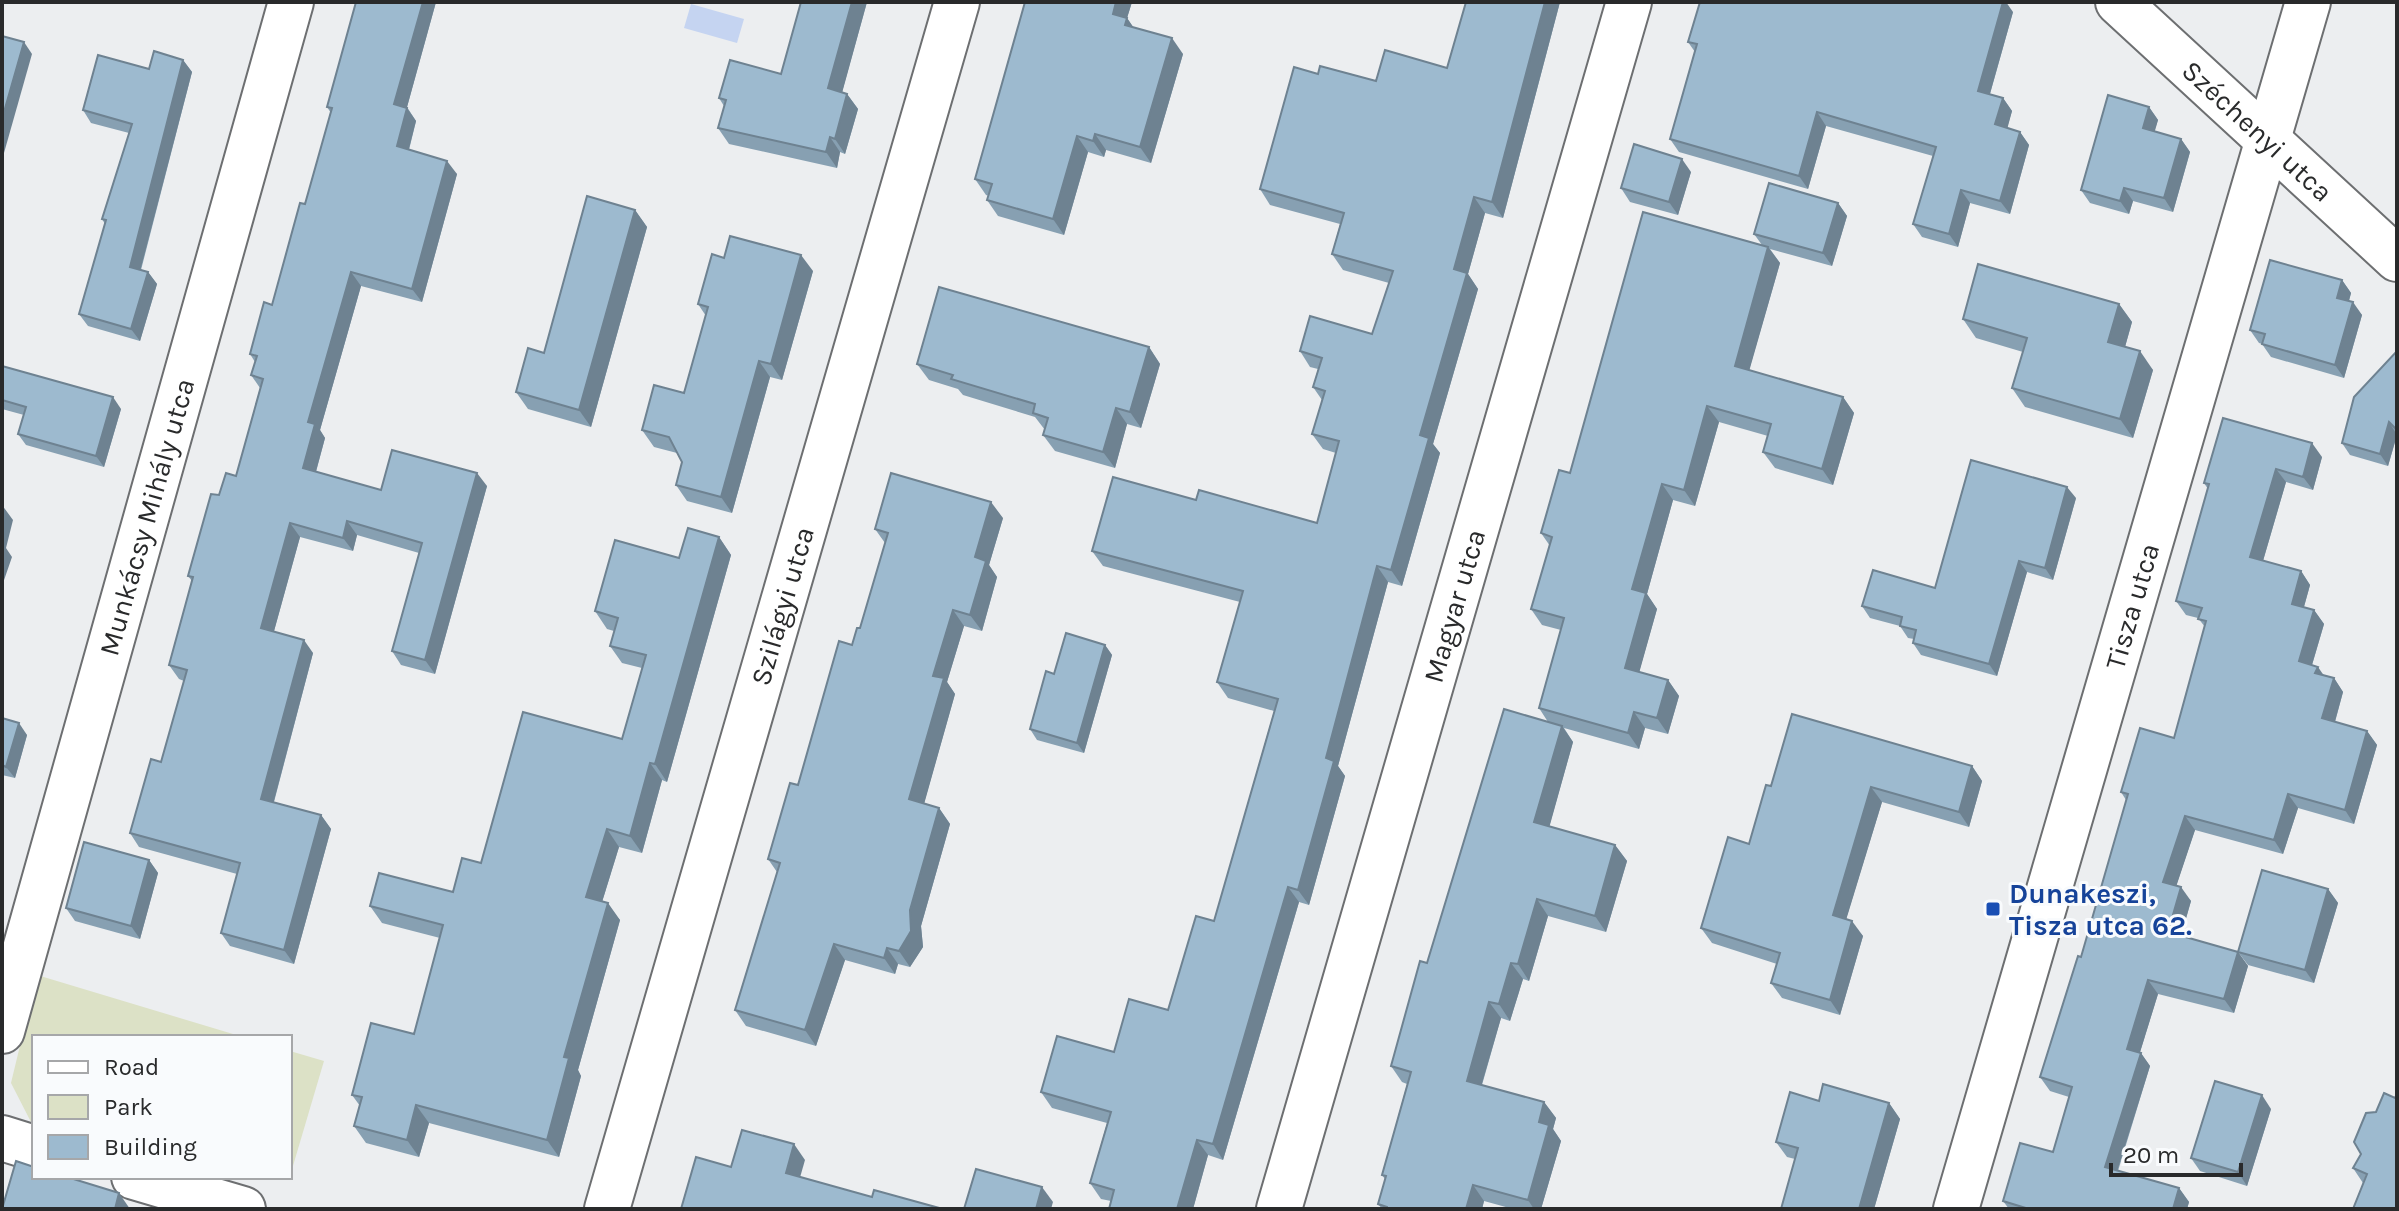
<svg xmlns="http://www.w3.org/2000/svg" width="2399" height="1211" font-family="Karla,sans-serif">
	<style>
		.green { fill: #dce1c6 }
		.water { fill: #c5d4f1 }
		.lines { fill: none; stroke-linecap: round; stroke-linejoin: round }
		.minor-casing { stroke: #6d6f71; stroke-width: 48 }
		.minor { stroke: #fff; stroke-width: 44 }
		.wall { fill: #87a0b2 }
		.shaded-wall { fill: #6e8291 }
		.building { fill: #9dbacf; stroke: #6e8291; stroke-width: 2 }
		.transit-dot { fill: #1a4fb4; stroke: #f9fbfd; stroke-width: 3 }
		.labels { text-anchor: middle; stroke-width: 6; stroke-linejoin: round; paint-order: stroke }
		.street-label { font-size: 28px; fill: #292a2b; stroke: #f9fbfd }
		.transit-label { font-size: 28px; font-weight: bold; fill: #164399; stroke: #f9fbfd; text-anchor: start }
	</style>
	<rect width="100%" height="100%" fill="#eceef0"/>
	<!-- green -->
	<g class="green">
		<polygon points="37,975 243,1037 34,1037 32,1124 11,1083"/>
		<polygon points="290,1051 324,1061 290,1176"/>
	</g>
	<!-- water -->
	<polygon class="water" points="691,4 744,19 737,43 684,28"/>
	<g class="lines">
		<!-- minor casing -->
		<g class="minor-casing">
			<g id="minor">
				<path id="s1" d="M2118,2L2397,259"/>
				<path id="s2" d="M2,1031L291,2"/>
				<polyline points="2,1138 34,1148"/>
				<polyline points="134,1177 243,1209"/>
				<path id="s3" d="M607,1209L957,2"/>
				<path id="s4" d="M1279,1209L1629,2"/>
				<path id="s5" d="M1956,1209L2308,2"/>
			</g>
		</g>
		<!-- minor -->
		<use href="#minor" class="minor"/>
	</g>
	<!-- wall -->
	<g class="wall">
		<polygon points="436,2 407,107 416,121 409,150 457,174 422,302 361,286 320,430 325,438 316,472 381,490 487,486 435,674 401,665 392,651 419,553 357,535 353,551 300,537 274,631 313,653 274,802 321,815 331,829 294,964 230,946 221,933 237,874 139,847 130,833 161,762 184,681 179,679 169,665 192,581 188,576 219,495 236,476 260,388 251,375 255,362 250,354 272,305 305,204 331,113 327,107"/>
		<polygon points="801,2 867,2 842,92 847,94 858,109 845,154 840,152 837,168 729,144 718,128 724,106 719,98 781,74"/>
		<polygon points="1025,2 1132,2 1127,18 1133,27 1183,54 1151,163 1106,150 1104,157 1088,152 1064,235 998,216 987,200 989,196 986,195 975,179"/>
		<polygon points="1466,2 1560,2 1503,218 1485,213 1468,274 1478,289 1433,444 1440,453 1402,586 1388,582 1338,766 1345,776 1309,905 1299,902 1223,1160 1208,1155 1193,1209 1109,1209 1111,1201 1101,1199 1090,1183 1107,1123 1052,1108 1041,1092 1114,1052 1168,1010 1214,921 1274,711 1228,698 1217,682 1240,602 1103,566 1092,551 1196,500 1317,523 1336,453 1323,449 1312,434 1322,400 1313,387 1318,369 1310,367 1300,351 1372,334 1389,283 1343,270 1332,254 1340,224 1270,205 1260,189 1318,74 1376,81 1447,68"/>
		<polygon points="2013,12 1990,94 2003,98 2012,111 2007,128 2020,132 2029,145 2010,214 1970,203 1958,247 1922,237 1913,224 1933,156 1826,126 1808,189 1679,152 1670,139 1695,52 1688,42"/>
		<polygon points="183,60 192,72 141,270 148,272 157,284 140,341 88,326 79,314 105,224 102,219 129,133 91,123 83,110 149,69"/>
		<polygon points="2149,107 2158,120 2154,132 2181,139 2190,152 2173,212 2133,201 2129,214 2090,203 2081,190"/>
		<polygon points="1691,172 1678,215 1630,202 1621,188"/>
		<polygon points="1838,203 1847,216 1832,266 1770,249 1780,263 1749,370 1843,397 1854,413 1833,485 1775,468 1763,452 1768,436 1719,422 1695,506 1673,500 1647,594 1657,609 1639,672 1668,680 1679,696 1668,734 1645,728 1639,749 1564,728 1573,742 1549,827 1615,845 1627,861 1606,932 1548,916 1529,981 1523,979 1510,1021 1501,1018 1482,1085 1544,1102 1556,1118 1553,1129 1561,1141 1541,1209 1513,1209 1484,1201 1482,1209 1382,1209 1378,1204 1385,1179 1382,1175 1407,1084 1402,1082 1391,1066 1427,963 1548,722 1539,708 1561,630 1542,625 1531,609 1550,546 1541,533 1570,473 1762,245 1754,234"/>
		<polygon points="635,210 647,227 591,427 528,409 516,392 544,353"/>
		<polygon points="724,258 813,271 782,380 770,377 732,513 687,501 676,485 682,462 677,453 654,447 642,430 684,393 706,316 698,304"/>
		<polygon points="2342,280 2351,293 2349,301 2362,315 2344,378 2271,357 2262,344 2259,343 2250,330"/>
		<polygon points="2119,304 2132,322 2125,347 2153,370 2133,438 2025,407 2012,388 2023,352 1976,338 1963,319"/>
		<polygon points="1149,347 1160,364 1141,428 1127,424 1115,468 1055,451 1043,435 1045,430 1035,417 963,395 958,389 929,380 917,364"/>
		<polygon points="2397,351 2397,435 2388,466 2350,455 2342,443"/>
		<polygon points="2,366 121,409 104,467 26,445 18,434 24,415 2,409"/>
		<polygon points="2322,457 2313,490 2286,482 2263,561 2301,571 2310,585 2304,607 2314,610 2324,624 2312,665 2324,676 2334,678 2343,692 2335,722 2367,731 2377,745 2354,824 2298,808 2283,854 2195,830 2176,886 2191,901 2181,936 2238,952 2248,966 2234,1013 2158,994 2140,1052 2150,1066 2118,1171 2179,1188 2189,1202 2187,1209 2009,1209 2003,1201 2053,1152 2069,1097 2050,1091 2040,1077 2081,957 2126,800 2121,792 2174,738 2205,627 2198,618 2186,615 2176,601 2208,489 2204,483"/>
		<polygon points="2076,498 2053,580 2027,572 1997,676 1921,655 1913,643 1914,639 1908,638 1900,626 1870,618 1862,606 1935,588"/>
		<polygon points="1003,518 989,565 997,577 982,631 964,626 947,682 955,694 924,803 939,808 950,824 921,926 923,947 910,967 898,964 895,974 845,960 816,1046 746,1026 735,1010 777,872 768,859 798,785 852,645 860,628 885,543 875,529"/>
		<polygon points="719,537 731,555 667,782 662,780 642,853 619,847 602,902 620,920 578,1070 581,1076 559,1157 429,1123 419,1157 366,1143 354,1126 360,1106 352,1095 414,1034 440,938 382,923 370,906 453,892 481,863 622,739 642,668 622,663 610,646 614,631 607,629 595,611 679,558"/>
		<polygon points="1105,645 1112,655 1084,753 1037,740 1030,729 1054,674"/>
		<polygon points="2,718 27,735 15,778 2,775"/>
		<polygon points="1972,766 1982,781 1969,827 1882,802 1846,919 1863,936 1840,1015 1782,998 1771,983 1777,964 1712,943 1701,928 1749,844 1771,786"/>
		<polygon points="149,860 158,873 140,939 75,921 66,908"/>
		<polygon points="2328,889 2338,903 2314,983 2248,965 2238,952"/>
		<polygon points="2395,1098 2363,1183 2353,1168 2361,1154 2376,1112"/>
		<polygon points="1819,1101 1889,1103 1900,1119 1874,1209 1781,1209 1795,1159 1787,1157 1776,1142"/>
		<polygon points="2271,1109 2247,1186 2200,1171 2191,1158"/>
	</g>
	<!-- shaded-wall -->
	<g class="shaded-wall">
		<polygon points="423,2 436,2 404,118 394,104"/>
		<polygon points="852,2 867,2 839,104 828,88"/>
		<polygon points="1116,2 1132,2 1127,18 1138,34 1113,14"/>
		<polygon points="1545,2 1560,2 1503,218 1492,202"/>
		<polygon points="2003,2 2006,2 2013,12 1987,104 1978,91"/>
		<polygon points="1172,38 1183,54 1151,163 1140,147"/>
		<polygon points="24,42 32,54 2,160 2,119"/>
		<polygon points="183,60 192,72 138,279 130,267"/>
		<polygon points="847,94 858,109 845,154 835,139"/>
		<polygon points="2003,98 2012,111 2005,137 1995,124"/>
		<polygon points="2149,107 2158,120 2152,141 2143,128"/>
		<polygon points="407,108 416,121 406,160 397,146"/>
		<polygon points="1817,112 1826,126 1808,189 1799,176"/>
		<polygon points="2020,132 2029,145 2010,214 2000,201"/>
		<polygon points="1095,134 1106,150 1104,157 1093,141"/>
		<polygon points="1077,136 1088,152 1064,235 1053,219"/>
		<polygon points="830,137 840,152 837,168 826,152"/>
		<polygon points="2181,139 2190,152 2173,212 2164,198"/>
		<polygon points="1682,159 1691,172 1678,215 1669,202"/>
		<polygon points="447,161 457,174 422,302 412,289"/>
		<polygon points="2124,188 2133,201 2129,214 2120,201"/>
		<polygon points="1961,190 1970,203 1958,247 1949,234"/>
		<polygon points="1474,197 1485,213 1468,274 1478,289 1433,444 1440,453 1402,586 1391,570 1420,435 1454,269"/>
		<polygon points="1838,203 1847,216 1832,266 1823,253"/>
		<polygon points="635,210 647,227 591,427 579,410"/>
		<polygon points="1768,247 1780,263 1746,382 1735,366"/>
		<polygon points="801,255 813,271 782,380 771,364"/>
		<polygon points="148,272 157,284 140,341 131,329"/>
		<polygon points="351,272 361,286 320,430 325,438 313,482 303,468 308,422"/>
		<polygon points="2342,280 2351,293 2346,311 2337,298"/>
		<polygon points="2353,302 2362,315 2344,378 2335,365"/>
		<polygon points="2119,304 2132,322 2121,361 2108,342"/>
		<polygon points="1149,347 1160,364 1141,428 1130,412"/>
		<polygon points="2140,351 2153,370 2133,438 2120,419"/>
		<polygon points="759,361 770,377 732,513 721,497"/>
		<polygon points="113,397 121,409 104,467 96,456"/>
		<polygon points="1843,397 1854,413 1833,485 1822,469"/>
		<polygon points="1707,406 1719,422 1695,506 1684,490"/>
		<polygon points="1116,408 1127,424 1115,468 1103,452"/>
		<polygon points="2389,422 2397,435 2388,466 2380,454"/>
		<polygon points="2312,443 2322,457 2313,490 2303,477"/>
		<polygon points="2276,469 2286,482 2260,571 2250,557"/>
		<polygon points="477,473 487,486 435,674 425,660"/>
		<polygon points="1662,484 1673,500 1647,594 1657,609 1636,684 1625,668 1632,589"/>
		<polygon points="2067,487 2076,498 2053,580 2045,568"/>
		<polygon points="991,502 1003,518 989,565 997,577 982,631 970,615 975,557"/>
		<polygon points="2,505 13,520 6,548 12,557 2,586"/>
		<polygon points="347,521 357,535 353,551 343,538"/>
		<polygon points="290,523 300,537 271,642 261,628"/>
		<polygon points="719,537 731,555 667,782 655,764"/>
		<polygon points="2019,561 2027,572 1997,676 1989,664"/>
		<polygon points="1377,566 1388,582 1338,766 1345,776 1309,905 1298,890 1326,758"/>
		<polygon points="2301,571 2310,585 2301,617 2292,604"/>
		<polygon points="953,610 964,626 947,682 955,694 921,815 909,799 933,676"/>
		<polygon points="2314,610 2324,624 2309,675 2299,661"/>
		<polygon points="304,640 313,653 271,812 261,799"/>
		<polygon points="1105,645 1112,655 1084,753 1077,743"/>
		<polygon points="2318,667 2327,680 2315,673"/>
		<polygon points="2334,678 2343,692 2332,732 2322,718"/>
		<polygon points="1668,680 1679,696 1668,734 1657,718"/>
		<polygon points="1634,712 1645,728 1639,749 1628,733"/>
		<polygon points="19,723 27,735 15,778 6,767"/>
		<polygon points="1562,726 1573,742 1546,839 1534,822"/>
		<polygon points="2367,731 2377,745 2354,824 2345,810"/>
		<polygon points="650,763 662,780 642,853 630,836"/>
		<polygon points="1972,766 1982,781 1969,827 1959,812"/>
		<polygon points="1871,787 1882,802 1843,930 1833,915"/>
		<polygon points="2288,794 2298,808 2283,854 2274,840"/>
		<polygon points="939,808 950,824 921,926 923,947 910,967 899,951"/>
		<polygon points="321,815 331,829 294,964 284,950"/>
		<polygon points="2185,816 2195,830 2173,896 2163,882"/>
		<polygon points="607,829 619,847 598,915 586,897"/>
		<polygon points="1615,845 1627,861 1606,932 1595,916"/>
		<polygon points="149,860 158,873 140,939 131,926"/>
		<polygon points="1288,887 1299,902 1223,1160 1213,1144"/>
		<polygon points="2181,887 2191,901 2178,946 2168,932"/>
		<polygon points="2328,889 2338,903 2314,983 2305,970"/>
		<polygon points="1537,899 1548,916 1529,981 1518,964"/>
		<polygon points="608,903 620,920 578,1070 581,1076 559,1157 547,1140 564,1057"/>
		<polygon points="1852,921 1863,936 1840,1015 1830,1000"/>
		<polygon points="834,944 845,960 816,1046 805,1030"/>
		<polygon points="887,948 898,964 895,974 884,958"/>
		<polygon points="2238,952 2248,966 2234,1013 2224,999"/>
		<polygon points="1511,963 1523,979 1510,1021 1499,1004"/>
		<polygon points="2148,980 2158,994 2137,1062 2127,1049"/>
		<polygon points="1489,1002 1501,1018 1478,1097 1467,1081"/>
		<polygon points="2141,1053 2150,1066 2114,1181 2105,1167"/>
		<polygon points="2262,1095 2271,1109 2247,1186 2238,1172"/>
		<polygon points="1544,1102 1556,1118 1553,1129 1561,1141 1541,1209 1534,1209 1528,1200 1539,1122"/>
		<polygon points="1889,1103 1900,1119 1874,1209 1859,1209"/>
		<polygon points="416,1105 429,1123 419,1157 407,1140"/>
		<polygon points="1197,1140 1208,1155 1193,1209 1177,1209"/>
		<polygon points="794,1144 805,1160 797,1188 786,1173"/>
		<polygon points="1473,1185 1484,1201 1482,1209 1466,1209"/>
		<polygon points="1042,1187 1053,1202 1051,1209 1036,1209"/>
		<polygon points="2179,1188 2189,1202 2187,1209 2173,1209"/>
		<polygon points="119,1193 130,1209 115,1209"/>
	</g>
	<!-- building -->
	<g class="building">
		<polygon points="356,2 423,2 394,104 407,108 397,146 447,161 412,289 351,272 308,422 315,424 303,468 381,490 392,450 477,473 425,660 392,651 422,543 347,521 343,538 290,523 261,628 304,640 261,799 321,815 284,950 221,933 240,863 130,833 151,759 161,762 187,670 169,665 193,577 188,576 211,494 219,495 226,473 236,476 263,379 251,375 257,356 250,354 264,302 272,305 300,203 305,204 332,108 327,107"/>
		<polygon points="801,2 852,2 828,88 847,94 835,139 830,137 826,152 718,128 726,100 719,98 730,60 781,74"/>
		<polygon points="1025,2 1116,2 1113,14 1127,18 1125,25 1172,38 1140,147 1095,134 1093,141 1077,136 1053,219 987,200 992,184 975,179"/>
		<polygon points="1466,2 1545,2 1492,202 1474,197 1454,269 1467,273 1420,435 1429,438 1391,570 1377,566 1326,758 1334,761 1298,890 1288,887 1213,1144 1197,1140 1177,1209 1109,1209 1114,1190 1090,1183 1111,1112 1041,1092 1057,1036 1114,1052 1129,999 1168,1010 1196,916 1214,921 1278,699 1217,682 1243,591 1092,551 1113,477 1196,500 1199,490 1317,523 1339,441 1312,434 1325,391 1313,387 1322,358 1300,351 1310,316 1372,334 1393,271 1332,254 1344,213 1260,189 1294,67 1318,74 1320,66 1376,81 1385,50 1447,68"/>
		<polygon points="1700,2 2003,2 1978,91 2003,98 1995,124 2020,132 2000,201 1961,190 1949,234 1913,224 1936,147 1817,112 1799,176 1670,139 1697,44 1688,42"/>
		<polygon points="2,36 24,42 2,119"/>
		<polygon points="154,51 183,60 130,267 148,272 131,329 79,314 106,220 102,219 132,124 83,110 98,55 149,69"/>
		<polygon points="2108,95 2149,107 2143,128 2181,139 2164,198 2124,188 2120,201 2081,190"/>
		<polygon points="1634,144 1682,159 1669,202 1621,188"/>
		<polygon points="1769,183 1838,203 1823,253 1754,234"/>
		<polygon points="587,196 635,210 579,410 516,392 528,348 544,353"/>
		<polygon points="1643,212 1768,247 1735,366 1843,397 1822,469 1763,452 1771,424 1707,406 1684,490 1662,484 1632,589 1646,593 1625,668 1668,680 1657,718 1634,712 1628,733 1539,708 1564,618 1531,609 1552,537 1541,533 1559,470 1570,473"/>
		<polygon points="730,236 801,255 771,364 759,361 721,497 676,485 682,462 669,437 642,430 654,385 684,393 708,307 698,304 712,254 724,258"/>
		<polygon points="2270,260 2342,280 2337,298 2353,302 2335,365 2262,344 2265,334 2250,330"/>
		<polygon points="1978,264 2119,304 2108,342 2140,351 2120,419 2012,388 2027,338 1963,319"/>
		<polygon points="939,287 1149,347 1130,412 1116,408 1103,452 1043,435 1048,418 1033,413 1035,404 951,379 953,375 917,364"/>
		<polygon points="2397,351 2397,430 2389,422 2380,454 2342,443 2354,397"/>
		<polygon points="2,366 113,397 96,456 18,434 26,407 2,400"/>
		<polygon points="2223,418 2312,443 2303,477 2276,469 2250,557 2301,571 2292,604 2314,610 2299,661 2318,667 2315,673 2334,678 2322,718 2367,731 2345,810 2288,794 2274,840 2185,816 2163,882 2181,887 2168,932 2238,952 2224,999 2148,980 2127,1049 2141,1053 2105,1167 2179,1188 2173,1209 2029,1209 2003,1201 2020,1143 2053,1152 2072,1087 2040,1077 2078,956 2081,957 2128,794 2121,792 2140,728 2174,738 2206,621 2198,619 2202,608 2176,601 2209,484 2204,483"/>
		<polygon points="1971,460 2067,487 2045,568 2019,561 1989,664 1913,643 1916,630 1900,626 1902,617 1862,606 1873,570 1935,588"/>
		<polygon points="891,473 991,502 975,557 986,561 970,615 953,610 933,676 944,678 909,799 939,808 910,910 911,931 899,951 887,948 884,958 834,944 805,1030 735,1010 780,863 768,859 790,783 798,785 839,641 852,645 857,628 860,628 888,533 875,529"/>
		<polygon points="688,528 719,537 655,764 650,763 630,836 607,829 586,897 608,903 564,1057 569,1058 547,1140 416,1105 407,1140 354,1126 362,1097 352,1095 371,1023 414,1034 443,925 370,906 379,873 453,892 462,858 481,863 523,712 622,739 646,655 610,646 618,618 595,611 615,540 679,558"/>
		<polygon points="1066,633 1105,645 1077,743 1030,729 1046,671 1054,674"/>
		<polygon points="1504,709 1562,726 1534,822 1615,845 1595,916 1537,899 1518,964 1511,963 1499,1004 1489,1002 1467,1081 1544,1102 1539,1122 1549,1125 1528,1200 1473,1185 1466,1209 1387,1209 1387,1207 1378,1204 1386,1176 1382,1175 1411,1072 1391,1066 1420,961 1427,963"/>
		<polygon points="1792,714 1972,766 1959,812 1871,787 1833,915 1852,921 1830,1000 1771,983 1780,953 1701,928 1728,837 1749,844 1766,785 1771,786"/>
		<polygon points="2,718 19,723 6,767 2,765"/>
		<polygon points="84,842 149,860 131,926 66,908"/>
		<polygon points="2262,870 2328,889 2305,970 2238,952"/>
		<polygon points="2215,1081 2262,1095 2238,1172 2191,1158"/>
		<polygon points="1823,1084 1889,1103 1859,1209 1781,1209 1798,1148 1776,1142 1790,1092 1819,1101"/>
		<polygon points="2384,1093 2395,1098 2397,1094 2397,1209 2353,1209 2367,1174 2353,1168 2361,1154 2354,1142 2366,1113 2376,1112"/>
		<polygon points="742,1130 794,1144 786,1173 872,1197 874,1190 943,1209 681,1209 696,1157 731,1167"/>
		<polygon points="16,1161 34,1167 34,1177 67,1177 119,1193 115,1209 2,1209"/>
		<polygon points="976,1169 1042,1187 1036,1209 964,1209"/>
	</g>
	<!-- markers -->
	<rect class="transit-dot" x="1985" y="901" width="16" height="16" rx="4"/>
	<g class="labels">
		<!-- street labels -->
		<g class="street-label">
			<text dy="10" stroke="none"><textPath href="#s1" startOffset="190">Széchenyi utca</textPath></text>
			<text dy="10" stroke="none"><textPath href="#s2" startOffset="534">Munkácsy Mihály utca</textPath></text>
			<text dy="10" stroke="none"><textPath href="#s5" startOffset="628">Tisza utca</textPath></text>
			<text dy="10" stroke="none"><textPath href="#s3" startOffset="628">Szilágyi utca</textPath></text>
			<text dy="10" stroke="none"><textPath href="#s4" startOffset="628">Magyar utca</textPath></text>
		</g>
		<!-- transit labels -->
		<g class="transit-label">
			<text x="2009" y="903">Dunakeszi,<tspan x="2009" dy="32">Tisza utca 62.</tspan></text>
		</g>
	</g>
	<!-- border -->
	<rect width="2399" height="1211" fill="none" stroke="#292a2b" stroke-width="8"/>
	<!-- legend -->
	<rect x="32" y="1035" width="260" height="144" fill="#f9fbfd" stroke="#a6a7a9" stroke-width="2"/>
	<rect x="48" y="1061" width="40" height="12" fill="#ffffff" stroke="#a6a7a9" stroke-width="2"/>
	<text x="104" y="1075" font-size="24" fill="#292a2b">Road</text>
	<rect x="48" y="1095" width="40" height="24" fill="#dce1c6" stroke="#a6a7a9" stroke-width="2"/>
	<text x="104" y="1115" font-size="24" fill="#292a2b">Park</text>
	<rect x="48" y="1135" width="40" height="24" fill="#9dbacf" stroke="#a6a7a9" stroke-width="2"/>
	<text x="104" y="1155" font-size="24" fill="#292a2b">Building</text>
	<!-- scale -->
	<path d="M2111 1163v12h130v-12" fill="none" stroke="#292a2b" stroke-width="4"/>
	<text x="2123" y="1163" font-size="24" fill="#292a2b" stroke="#f9fbfd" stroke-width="6" paint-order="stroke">20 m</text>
</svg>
